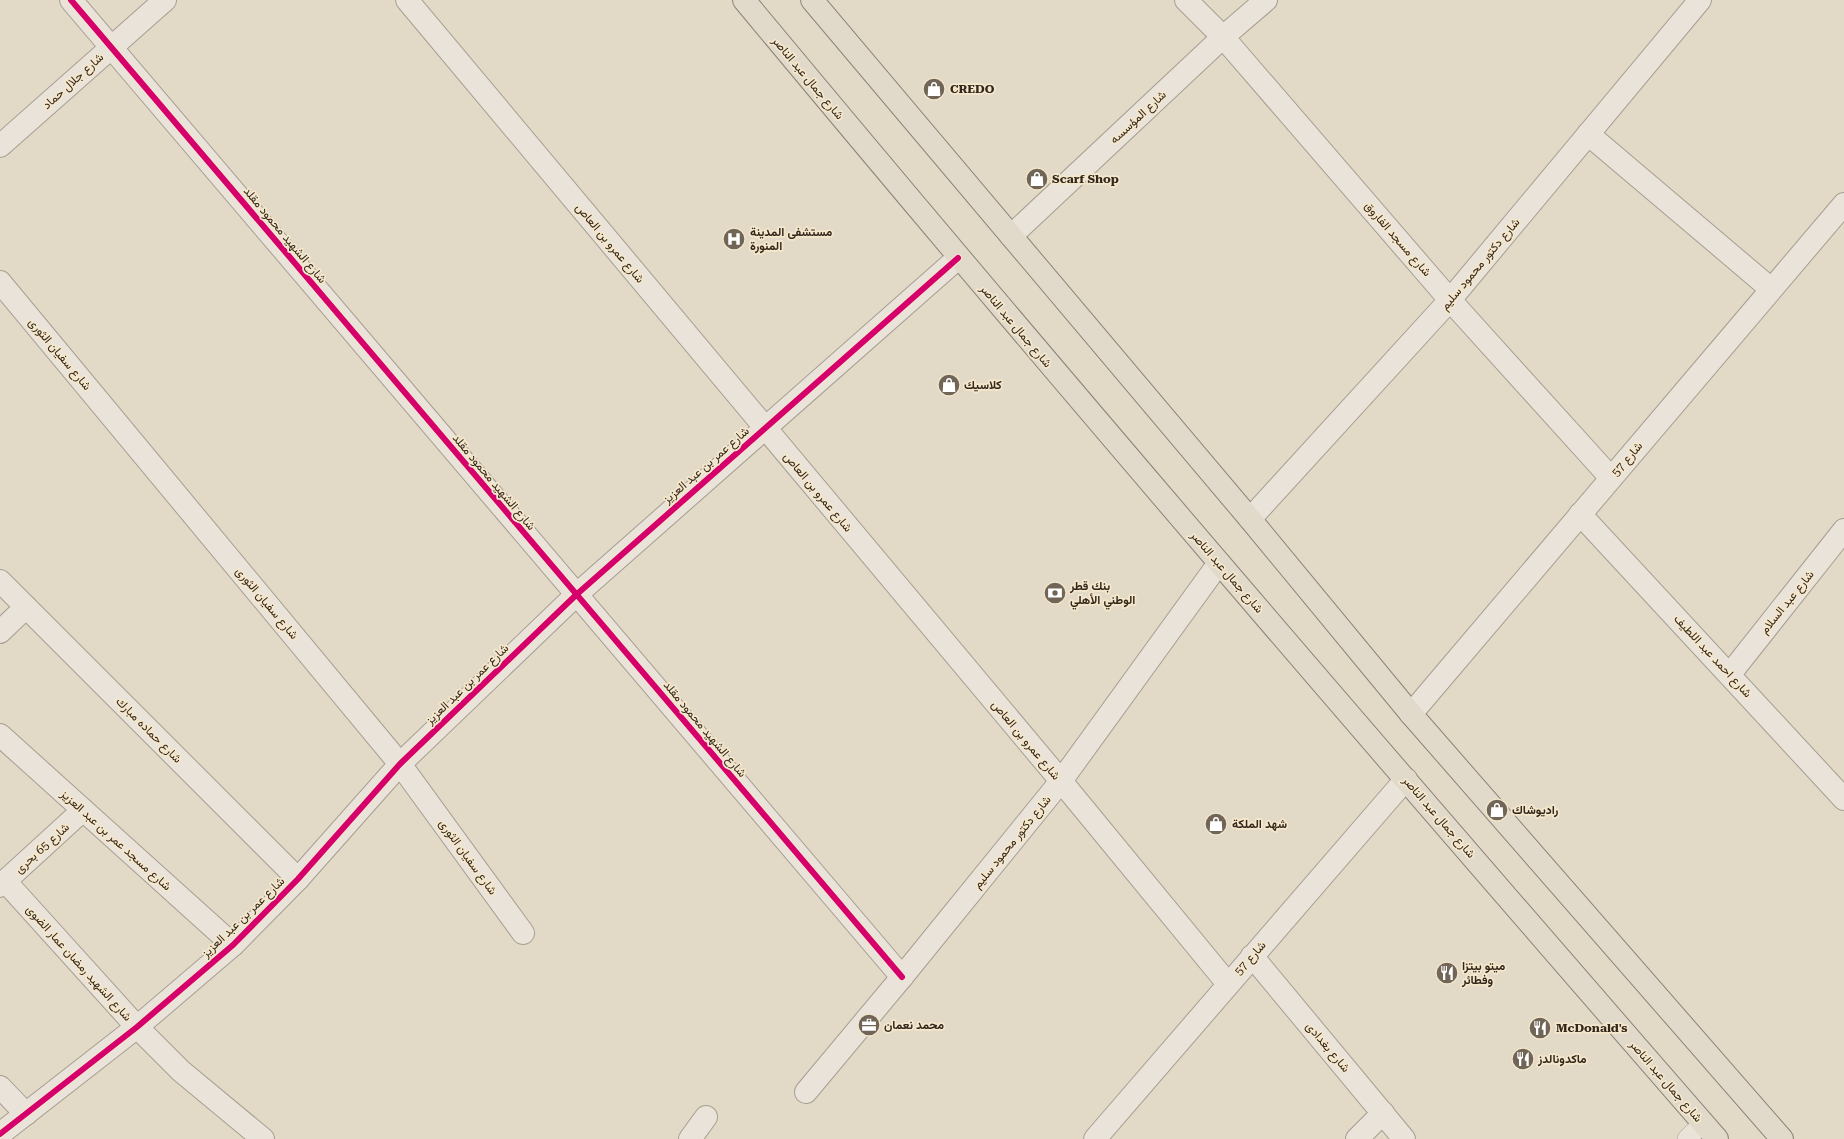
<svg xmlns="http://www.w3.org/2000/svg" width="1844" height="1139" font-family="'Roboto Serif',Vazirmatn,serif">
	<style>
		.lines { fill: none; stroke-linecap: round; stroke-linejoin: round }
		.lane-casing { stroke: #a69e91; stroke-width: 20 }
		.street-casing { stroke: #a69e91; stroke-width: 24 }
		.primary-casing { stroke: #8b8378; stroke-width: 24 }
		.lane { stroke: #e9e3d9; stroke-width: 19 }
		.street { stroke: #e9e3d9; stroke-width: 22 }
		.primary { stroke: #e1daca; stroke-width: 22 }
		.cycleway-casing { stroke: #f5e7cb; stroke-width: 8 }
		.cycleway { stroke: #d6006c; stroke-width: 6 }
		.labels { text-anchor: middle; stroke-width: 3.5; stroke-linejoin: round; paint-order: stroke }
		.street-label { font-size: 12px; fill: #33261b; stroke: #f5e7cb }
		.poi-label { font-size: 12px; font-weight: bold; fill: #33261b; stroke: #f5e7cb; text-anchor: start }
	</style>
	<rect width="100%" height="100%" fill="#e2d9c7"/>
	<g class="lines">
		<!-- lane casing -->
		<g class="lane-casing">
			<polyline id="lane" points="1687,1139 1703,1123"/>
		</g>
		<!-- street casing -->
		<g class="street-casing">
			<g id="street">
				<polyline points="71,0 902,977"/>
				<polyline points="407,0 1061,781 1228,984"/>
				<polyline points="1186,0 1223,37 1450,300 1611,478"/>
				<polyline points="1588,134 1771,289"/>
				<polyline points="0,146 165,0"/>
				<polyline points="1011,236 1223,37 1266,0"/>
				<polyline points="0,282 400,764 523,933"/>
				<polyline points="1580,514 1844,799"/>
				<polyline points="1250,519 1450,300 1700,0"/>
				<polyline points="0,581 298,879"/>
				<polyline points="0,632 26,607"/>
				<polyline points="1730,674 1844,530"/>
				<polyline points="1411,714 1844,204"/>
				<polyline points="0,735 233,945"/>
				<polyline points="5,881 137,1027 181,1071 263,1139"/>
				<polyline points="0,886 83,810"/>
				<polyline points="1252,956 1404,1139"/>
				<polyline points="0,1087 26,1114"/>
				<polyline points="806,1092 902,977 1061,781 1219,563"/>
				<polyline points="0,1134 137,1027 233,945 298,879 400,764 576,595 958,258"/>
				<polyline points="690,1139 706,1117"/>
				<polyline points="1095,1139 1406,779"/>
				<polyline points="1357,1139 1383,1113"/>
			</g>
		</g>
		<!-- primary casing -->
		<g class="primary-casing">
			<g id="primary">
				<path d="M744,0C1063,384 1389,762 1717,1139"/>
				<polyline points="812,0 1250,519 1411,714 1782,1139"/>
			</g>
		</g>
		<!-- lane -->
		<use href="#lane" class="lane"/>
		<!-- street -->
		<use href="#street" class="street"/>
		<!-- primary -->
		<use href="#primary" class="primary"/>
		<!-- cycleway casing -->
		<g class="cycleway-casing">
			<g id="cycleway">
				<polyline points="71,0 902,977"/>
				<polyline points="0,1134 137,1027 233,945 298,879 400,764 576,595 958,258"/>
			</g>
		</g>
		<!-- cycleway -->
		<use href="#cycleway" class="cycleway"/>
	</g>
	<!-- icons -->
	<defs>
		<g id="shop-disc" transform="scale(1.15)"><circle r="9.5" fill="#706557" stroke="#f5e7cb"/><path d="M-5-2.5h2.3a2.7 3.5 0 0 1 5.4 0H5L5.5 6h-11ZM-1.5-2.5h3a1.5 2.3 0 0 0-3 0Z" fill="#fff"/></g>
		<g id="hospital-disc" transform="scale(1.15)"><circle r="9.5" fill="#706557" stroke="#f5e7cb"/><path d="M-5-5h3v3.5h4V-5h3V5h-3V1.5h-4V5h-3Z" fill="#fff"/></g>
		<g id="bank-disc" transform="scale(1.15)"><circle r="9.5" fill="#706557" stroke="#f5e7cb"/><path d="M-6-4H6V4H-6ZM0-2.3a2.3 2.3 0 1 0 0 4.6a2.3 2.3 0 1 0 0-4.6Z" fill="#fff"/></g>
		<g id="restaurant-disc" transform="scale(1.15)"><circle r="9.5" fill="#706557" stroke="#f5e7cb"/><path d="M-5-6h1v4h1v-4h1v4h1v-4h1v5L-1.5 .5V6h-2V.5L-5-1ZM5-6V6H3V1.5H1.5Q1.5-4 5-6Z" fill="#fff"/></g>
		<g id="office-disc" transform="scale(1.15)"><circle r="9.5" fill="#706557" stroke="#f5e7cb"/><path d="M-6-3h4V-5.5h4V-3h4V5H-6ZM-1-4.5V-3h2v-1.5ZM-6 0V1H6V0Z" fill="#fff"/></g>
	</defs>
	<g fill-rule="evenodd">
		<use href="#shop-disc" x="934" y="89"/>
		<use href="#shop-disc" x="1037" y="179"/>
		<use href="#hospital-disc" x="734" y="239"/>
		<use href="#shop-disc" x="949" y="385"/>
		<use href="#bank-disc" x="1055" y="593"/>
		<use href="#shop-disc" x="1497" y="810"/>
		<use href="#shop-disc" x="1216" y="824"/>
		<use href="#restaurant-disc" x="1447" y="973"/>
		<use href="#office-disc" x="869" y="1025"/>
		<use href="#restaurant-disc" x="1540" y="1028"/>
		<use href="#restaurant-disc" x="1523" y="1059"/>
	</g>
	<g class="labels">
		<!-- street labels -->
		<g class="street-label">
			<text transform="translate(808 78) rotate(50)" y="4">شارع جمال عبد الناصر</text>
			<text transform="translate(73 81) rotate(-42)" y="4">شارع جلال حماد</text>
			<text transform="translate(1138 117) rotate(-43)" y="4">شارع المؤسسه</text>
			<text transform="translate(285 235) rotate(50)" y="4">شارع الشهيد محمود مقلد</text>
			<text transform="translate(1398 239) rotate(49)" y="4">شارع مسجد الفاروق</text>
			<text transform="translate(610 243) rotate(50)" y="4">شارع عمرو بن العاص</text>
			<text transform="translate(1480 264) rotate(-50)" y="4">شارع دكتور محمود سليم</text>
			<text transform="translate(1016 326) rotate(50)" y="4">شارع جمال عبد الناصر</text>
			<text transform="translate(60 354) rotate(50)" y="4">شارع سفيان الثورى</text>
			<text transform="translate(1627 459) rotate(-50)" y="4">شارع 57</text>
			<text transform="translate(706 465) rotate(-41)" y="4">شارع عمر بن عبد العزيز</text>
			<text transform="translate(494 482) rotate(50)" y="4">شارع الشهيد محمود مقلد</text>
			<text transform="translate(818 492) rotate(50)" y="4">شارع عمرو بن العاص</text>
			<text transform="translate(1227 572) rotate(49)" y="4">شارع جمال عبد الناصر</text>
			<text transform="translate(1787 602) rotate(-51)" y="4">شارع عبد السلام</text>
			<text transform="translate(267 603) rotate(50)" y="4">شارع سفيان الثورى</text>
			<text transform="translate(1713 656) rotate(47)" y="4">شارع احمد عبد اللطيف</text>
			<text transform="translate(467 684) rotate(-44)" y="4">شارع عمر بن عبد العزيز</text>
			<text transform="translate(705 729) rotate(50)" y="4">شارع الشهيد محمود مقلد</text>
			<text transform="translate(149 730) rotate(45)" y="4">شارع حماده مبارك</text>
			<text transform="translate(1026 740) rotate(50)" y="4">شارع عمرو بن العاص</text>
			<text transform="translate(1439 817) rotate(49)" y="4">شارع جمال عبد الناصر</text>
			<text transform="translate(116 840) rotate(42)" y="4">شارع مسجد عمر بن عبد العزيز</text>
			<text transform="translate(1012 842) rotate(-51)" y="4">شارع دكتور محمود سليم</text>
			<text transform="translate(42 848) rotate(-42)" y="4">شارع 65 بحرى</text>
			<text transform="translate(468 857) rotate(54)" y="4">شارع سفيان الثورى</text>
			<text transform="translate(243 917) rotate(-44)" y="4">شارع عمر بن عبد العزيز</text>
			<text transform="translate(1250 958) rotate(-49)" y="4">شارع 57</text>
			<text transform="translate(79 963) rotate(48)" y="4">شارع الشهيد رمضان عمار الضوى</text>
			<text transform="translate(1328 1047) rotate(50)" y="4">شارع بغدادى</text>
			<text transform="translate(1666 1081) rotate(49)" y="4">شارع جمال عبد الناصر</text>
		</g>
		<!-- poi labels -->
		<g class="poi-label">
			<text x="950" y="93">CREDO</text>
			<text x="1052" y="183">Scarf Shop</text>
			<text x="750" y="236">مستشفى المدينة<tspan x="750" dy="14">المنورة</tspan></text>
			<text x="964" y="389">كلاسيك</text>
			<text x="1070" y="590">بنك قطر<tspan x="1070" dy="14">الوطني الأهلي</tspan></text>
			<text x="1512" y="814">راديوشاك</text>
			<text x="1232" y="828">شهد الملكة</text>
			<text x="1462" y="970">ميتو بيتزا<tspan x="1462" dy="14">وفطائر</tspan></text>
			<text x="884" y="1029">محمد نعمان</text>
			<text x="1556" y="1032">McDonald's</text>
			<text x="1538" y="1063">ماكدونالدز</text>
		</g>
	</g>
</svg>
